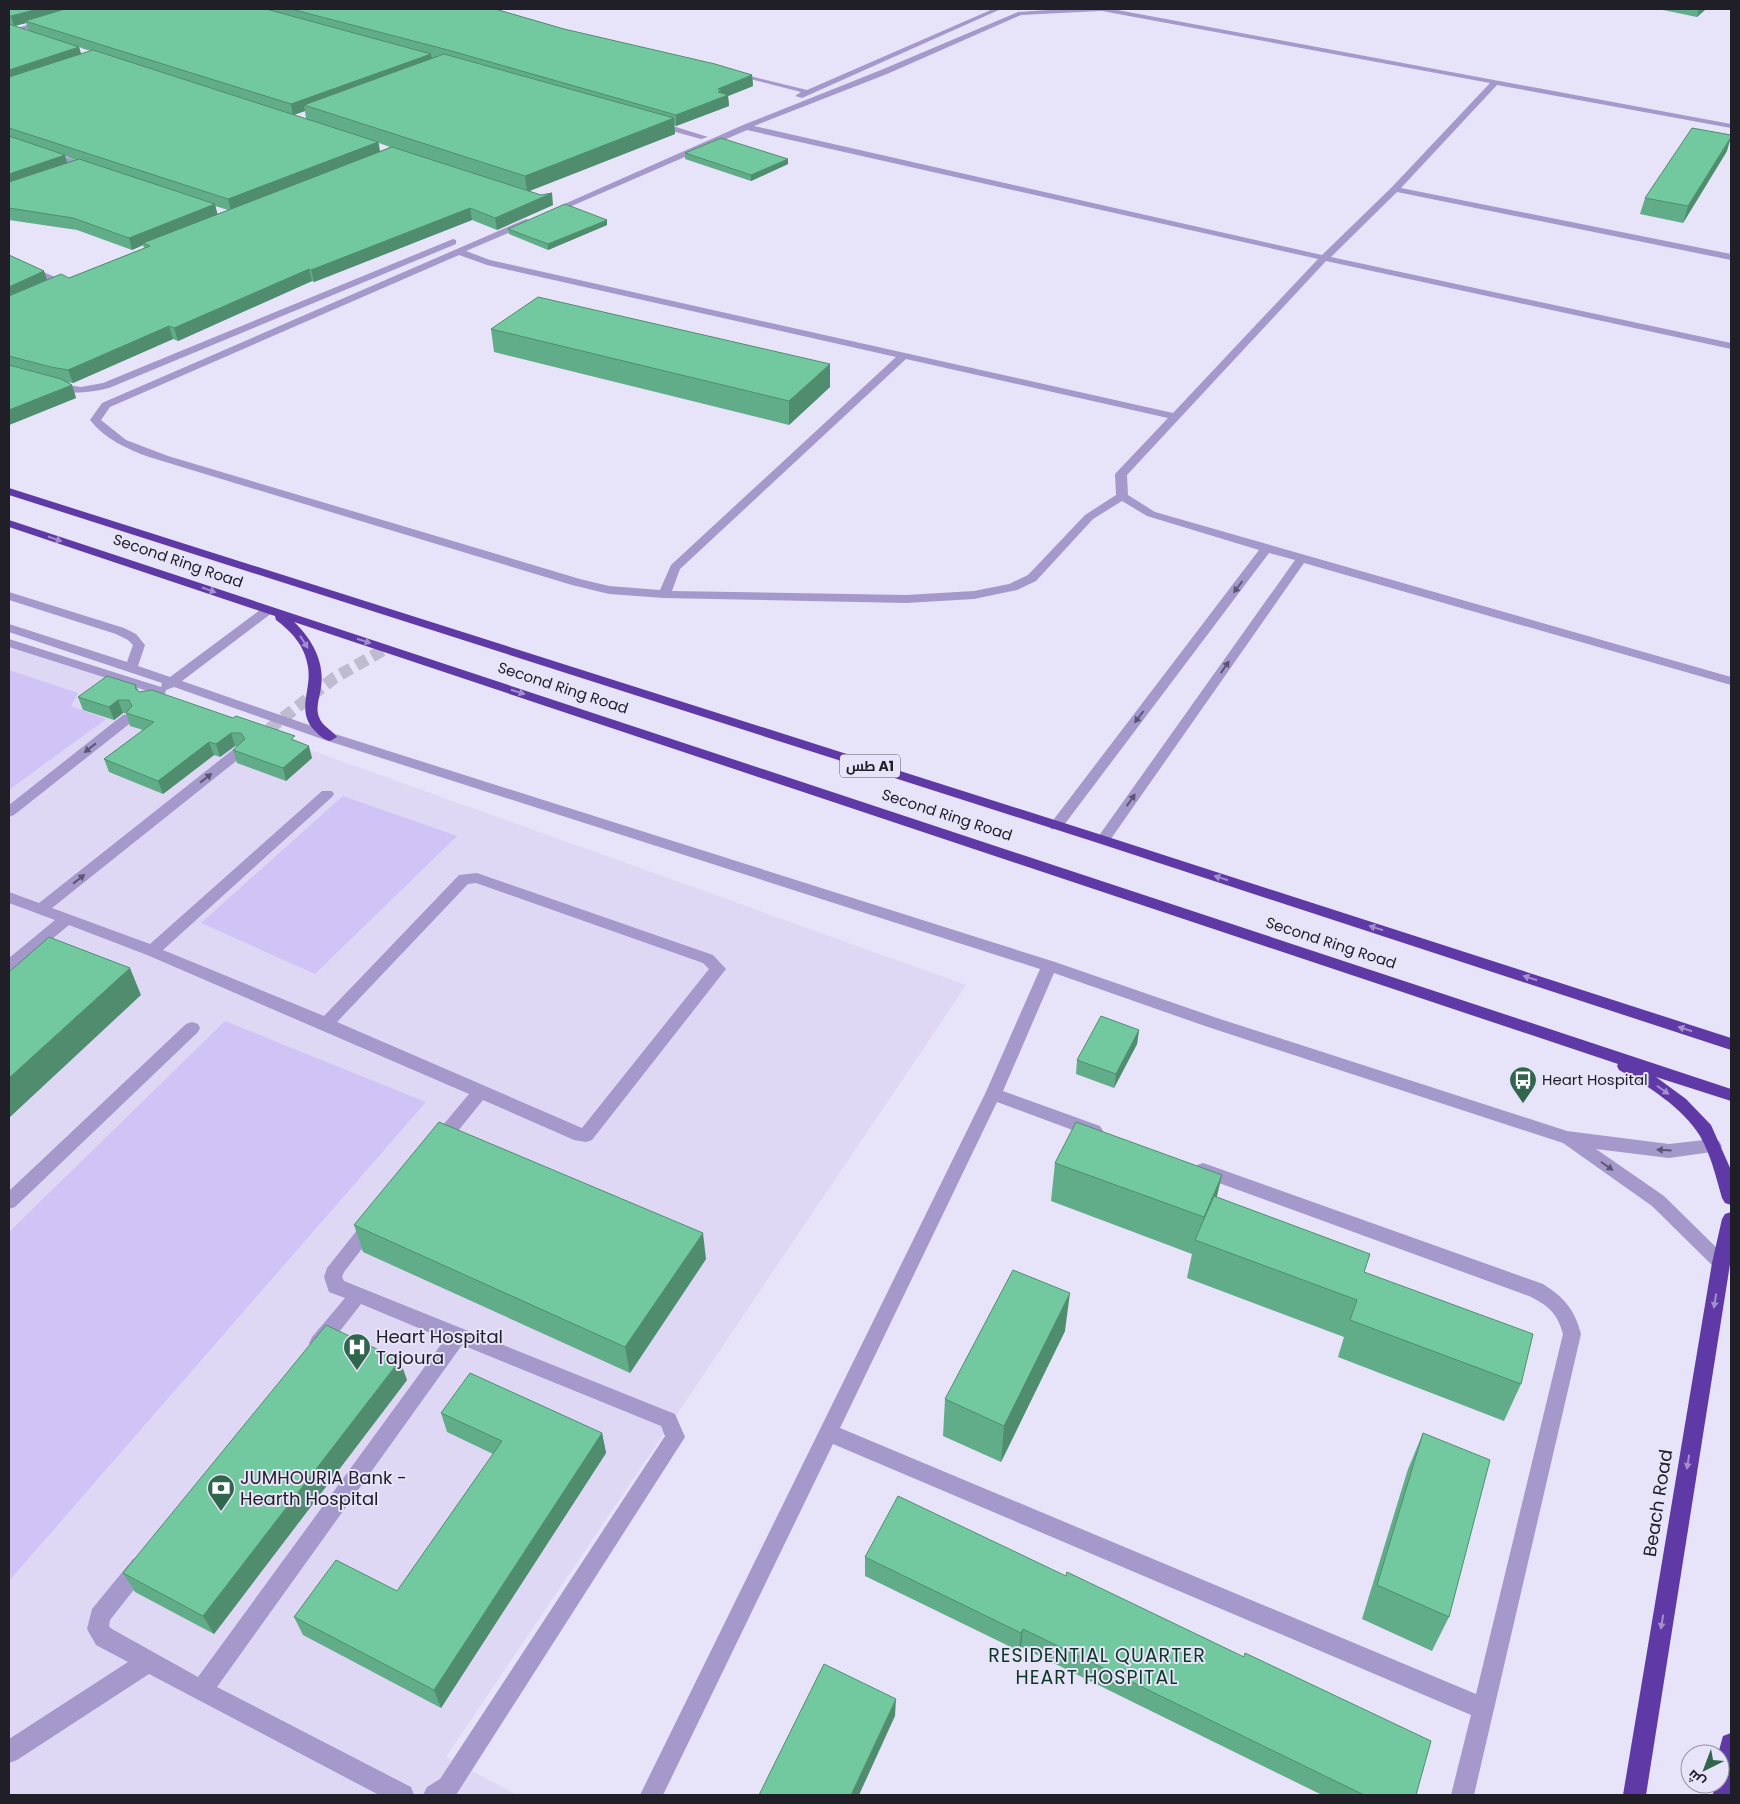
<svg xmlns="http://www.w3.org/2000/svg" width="1740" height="1804" font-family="Poppins,Cairo,sans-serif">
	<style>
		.built { fill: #ded8f5 }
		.green { fill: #d0c4f7 }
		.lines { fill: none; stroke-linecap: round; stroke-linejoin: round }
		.minor-tunnel { stroke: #bfbccf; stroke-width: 12; stroke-dasharray: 12 6; stroke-linecap: butt }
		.minor { fill: #a599cc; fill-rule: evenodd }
		.highway { fill: #5f39a5; fill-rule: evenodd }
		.wall { fill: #62ad89; fill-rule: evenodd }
		.shaded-wall { fill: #508d6f }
		.building { fill: #72c99f; stroke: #508d6f }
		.oneway { fill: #a38ecf }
		.oneway2 { fill: #5c5571 }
		.labels { text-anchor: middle; stroke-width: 4; stroke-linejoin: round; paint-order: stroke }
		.shield { fill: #e7e3f9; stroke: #5c5965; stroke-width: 1 }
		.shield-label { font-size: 14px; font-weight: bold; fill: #201e26 }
		.street-label { font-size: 15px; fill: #201e26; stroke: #e7e3f9 }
		.poi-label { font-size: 15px; fill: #201e26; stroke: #e7e3f9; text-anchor: start }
		.near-poi-label { font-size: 18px; fill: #201e26; stroke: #e7e3f9; text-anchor: start }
		.near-street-label { font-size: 18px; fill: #201e26; stroke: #e7e3f9 }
		.near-neighbourhood-label { font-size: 19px; letter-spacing: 1px; fill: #0b3825; stroke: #e7e3f9 }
	</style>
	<rect width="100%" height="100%" fill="#e7e3f9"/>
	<!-- built -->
	<polygon class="built" points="9,642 966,985 446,1757 517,1795 9,1795"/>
	<!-- green -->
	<g class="green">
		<polygon points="9,670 78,693 71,706 106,719 9,790"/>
		<polygon points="343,796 457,836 315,974 201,923"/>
		<polygon points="225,1021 426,1102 9,1581 9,1232"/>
	</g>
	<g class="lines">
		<!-- minor-tunnel -->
		<polyline class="minor-tunnel" points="255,740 334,678 387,648"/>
		<!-- minor -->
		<g class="minor">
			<polygon points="993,9 1001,9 802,98 795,96 801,92 730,74 734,72 807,90"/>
			<path d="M1063,9H1112L1731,124V128L1497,85L1401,188L1731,254V260L1397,192L1331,257L1731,343V349L1326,261L1127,475L1128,495L1155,512L1731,677V685L1304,563L1108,843H1098L1096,840L1098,837L1295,560L1269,553L1061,829H1051L1049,826L1051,823L1259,550L1147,516L1122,501L1093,519L1036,581L1017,590L974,599L906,603L664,598L609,594L572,585L149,457C127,449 105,439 90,420L102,403L526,219L529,220V224L466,251L490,260L1173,413L1318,259L747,130L551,215L544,213L743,125L881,70L1018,12ZM1100,11H1102L1490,83L1392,187L1322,255L754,126L887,74L1021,15ZM459,255L487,265L896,357L671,565L660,590L609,586L580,579L168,456L126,440L101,420L110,407ZM906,359L1168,418L1115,474L1116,495L1085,515L1028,575L1009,584L974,591L906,595L672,591L680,569Z"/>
			<polygon points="46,20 49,22 48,23 9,34 9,30"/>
			<polygon points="654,122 660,122 708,137 701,139 654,126"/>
			<polygon points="9,139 94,166 95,168 88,170 9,144"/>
			<path d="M453,239L456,240V244L109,388C93,392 60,397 48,386L53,383L81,387L103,383Z"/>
			<polygon points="9,257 64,281 66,283 61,286 58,285 9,263"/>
			<path d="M9,592L124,628L136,634L145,645L138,666L170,677L264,607H272L274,610L272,613L182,681L335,734L1055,962L1217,1018L1567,1131L1669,1144L1713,1139L1719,1141L1722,1146L1719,1151L1669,1158L1596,1149L1664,1196L1727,1258L1730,1263L1727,1268L1721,1271L1715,1268L1652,1206L1563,1143L1205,1026L1054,973L1003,1091L1100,1126L1103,1131L1100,1136L1094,1138L997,1102L840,1428L1476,1694L1563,1334C1557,1312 1548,1306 1529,1296L1197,1175L1194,1170L1197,1165L1203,1163L1209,1165L1543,1284C1564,1297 1575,1310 1581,1334L1474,1795H1451L1471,1715L833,1444L663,1795H640L985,1094L1040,969L325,740L174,687L166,690L165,694L160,695L9,647V639L161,687L162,683L9,632V624L127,662L133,645L128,640L116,634L9,600Z"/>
			<polygon points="128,714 133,715 135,718 133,721 14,815 9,817 9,805 123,715"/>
			<path d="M240,747L245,748L247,751L245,754L52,908L150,944L322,791H332L334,794L332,797L163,950L324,1016L459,875L477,873L713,955L726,969L592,1140L586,1142L574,1140L483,1100L445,1147L439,1149L433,1147L430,1142L433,1137L469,1094L147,955L69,925L15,970L9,971V958L55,920L9,903V892L39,903L235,748ZM476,883L703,963L709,969L582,1128L337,1022L468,884Z"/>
			<polygon points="192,1022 198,1024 200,1028 198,1032 15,1207 9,1209 9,1191 186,1024"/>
			<polygon points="372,1217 378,1219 381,1224 344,1272 342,1277 344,1281 675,1414 685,1437 456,1795 423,1795 427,1787 440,1779 665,1436 661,1426 462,1345 217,1687 411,1787 414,1795 379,1795 149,1674 17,1760 9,1763 9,1739 128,1662 96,1645 87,1629 92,1609 133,1559 140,1556 147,1559 151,1566 147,1573 110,1620 109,1626 112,1629 198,1677 445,1339 361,1304 326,1349 319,1351 312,1349 309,1343 312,1337 345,1298 329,1292 324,1277 327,1268 366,1219"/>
		</g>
		<!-- highway -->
		<g class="highway">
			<polygon points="9,488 1108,837 1731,1038 1731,1050 1098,843 9,495"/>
			<path d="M9,520L1731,1089V1101L1656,1077L1686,1099L1711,1125L1731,1170V1205L1725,1203L1722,1198C1716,1177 1711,1155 1700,1136C1683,1108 1647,1085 1619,1070L1617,1066L1618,1064L294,622C312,639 325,662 321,687C320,697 315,707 319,717C322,726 332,730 337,737L330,741C324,740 319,735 314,730C296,710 312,690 308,667C305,646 292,632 276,620L275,616L9,527Z"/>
			<polygon points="1731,1212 1731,1258 1646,1795 1623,1795 1712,1263 1722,1219 1725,1214"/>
			<polygon points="1731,1733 1731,1795 1713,1795 1714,1784 1720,1784 1720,1754 1718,1754 1723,1736"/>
		</g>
	</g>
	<!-- wall -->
	<g class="wall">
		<path d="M9,9H495L564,29L752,75L753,86L728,96L729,106L676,126L674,125L675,134L529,191L553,205L497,230L472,220L314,282L312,281L178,341L173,339L73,383L65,382L72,385L76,398L9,425V255L44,271L47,280L69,278L144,248L143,245L132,250L77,230L9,220ZM26,23L28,30L15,26ZM79,47L84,49L91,51L81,54ZM305,111L306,119L294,115ZM379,143L390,147L380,151ZM65,156L75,160L67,162ZM215,206L228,210L217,214Z"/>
		<polygon points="1663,9 1706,9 1697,17 1663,10"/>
		<polygon points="1727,151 1683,223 1640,214 1645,198"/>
		<polygon points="685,153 788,164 751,181 685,159"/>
		<polygon points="607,225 548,250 509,234 508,229"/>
		<polygon points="491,329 830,387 789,425 494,352"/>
		<polygon points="136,685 139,692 296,741 312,758 286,781 237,763 233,750 237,746 235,746 220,757 214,755 163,794 109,772 104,759 143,730 130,726 126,713 123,713 114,720 83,710 78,697"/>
		<polygon points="1139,1030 1137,1044 1114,1088 1076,1074 1077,1060"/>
		<polygon points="1055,1163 1217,1198 1364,1272 1521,1384 1504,1421 1338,1357 1344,1337 1187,1278 1192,1254 1051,1201"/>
		<polygon points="354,1225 706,1259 630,1373 363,1252"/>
		<polygon points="1065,1331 1001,1462 943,1436 945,1399"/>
		<polygon points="407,1380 214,1634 135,1592 123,1573"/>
		<polygon points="441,1413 602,1433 606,1453 441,1708 303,1635 294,1617 397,1591 493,1454 447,1432"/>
		<polygon points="1423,1433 1449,1617 1432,1651 1362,1619 1408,1469"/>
		<polygon points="865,1557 1416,1795 1322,1795 1021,1647 1019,1651 865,1576"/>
	</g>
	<!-- shaded-wall -->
	<g class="shaded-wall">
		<polygon points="38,9 78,9 25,21 26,23 14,26 11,16"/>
		<polygon points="1699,9 1706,9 1697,17"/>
		<polygon points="79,47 82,57 9,82 9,70"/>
		<polygon points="431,54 433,64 304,105 305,111 293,115 291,104"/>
		<polygon points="752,75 753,86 728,96 729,106 676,126 676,115 718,89"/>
		<polygon points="674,118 675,134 527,192 525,176"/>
		<polygon points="1731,137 1727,151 1683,223 1688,206"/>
		<polygon points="378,142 380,153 231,211 228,199"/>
		<polygon points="65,155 68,166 9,187 9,174"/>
		<polygon points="788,159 788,164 751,181 751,175"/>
		<polygon points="552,193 553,205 497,230 495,218"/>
		<polygon points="215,204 218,216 143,243 143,245 132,250 129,238"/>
		<polygon points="470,208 472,220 314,282 311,270"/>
		<polygon points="607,220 607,225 548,250 548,244"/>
		<polygon points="309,269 312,281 178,341 174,328"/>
		<polygon points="44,271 48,283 9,301 9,287"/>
		<polygon points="169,326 173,339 73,383 68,370"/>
		<polygon points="830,364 830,387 789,425 789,401"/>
		<polygon points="72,385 76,398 9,425 9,410"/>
		<polygon points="118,700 123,713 114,720 109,707"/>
		<polygon points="231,733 235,746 220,757 216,744"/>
		<polygon points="209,742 214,755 163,794 158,781"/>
		<polygon points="309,746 312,758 286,781 283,768"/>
		<polygon points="130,968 141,995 9,1118 9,1078"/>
		<polygon points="1139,1030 1137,1044 1114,1088 1116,1074"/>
		<polygon points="1222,1175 1213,1213 1199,1242 1204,1217"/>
		<polygon points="703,1233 706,1259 630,1373 625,1347"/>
		<polygon points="1070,1293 1065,1331 1001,1462 1004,1426"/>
		<polygon points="400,1360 407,1380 214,1634 203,1616"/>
		<polygon points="602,1433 606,1453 441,1708 434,1690"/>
		<polygon points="1023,1629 1021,1647 1019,1651 1021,1633"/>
		<polygon points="896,1699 895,1716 859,1795 851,1795"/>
	</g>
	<!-- building -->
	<g class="building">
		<polygon points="9,9 38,9 11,16 9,16"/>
		<polygon points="65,9 266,9 431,54 291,104 25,21"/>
		<polygon points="291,9 495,9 564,29 715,64 752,75 718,89 722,90 718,92 728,95 676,115 448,50"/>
		<polygon points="9,24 79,47 9,70"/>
		<polygon points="93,50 378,142 228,199 9,128 9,77"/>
		<polygon points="444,54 674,118 525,176 304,105"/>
		<polygon points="1692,128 1731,135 1731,137 1688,206 1645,198"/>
		<polygon points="9,136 65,155 9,174"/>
		<polygon points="721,138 788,159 751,175 685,153"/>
		<polygon points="392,147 541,195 552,193 495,218 470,208 311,270 309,269 174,328 169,326 68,370 51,367 9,356 9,296 61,274 69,278 150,246 143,243"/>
		<polygon points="79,159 215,204 129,238 73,218 9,208 9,182"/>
		<polygon points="565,204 607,220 548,244 508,229"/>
		<polygon points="9,255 44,271 9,287"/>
		<polygon points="538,297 830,364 789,401 491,329"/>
		<polygon points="9,365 61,379 72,385 9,410"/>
		<polygon points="107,676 136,685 135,688 139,692 152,690 233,718 236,716 295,736 291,739 309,746 283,768 233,750 245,739 241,733 231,733 216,744 209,742 158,781 104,759 154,722 126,713 132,706 129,700 118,700 109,707 78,697"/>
		<polygon points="49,937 130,968 9,1078 9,972"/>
		<polygon points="1101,1016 1139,1030 1116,1074 1077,1060"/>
		<polygon points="439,1122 703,1233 625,1347 354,1225"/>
		<polygon points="1076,1122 1222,1175 1204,1217 1055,1163"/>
		<polygon points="1214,1196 1370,1254 1364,1272 1533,1334 1521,1384 1350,1320 1357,1300 1195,1240"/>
		<polygon points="1013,1270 1070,1293 1004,1426 945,1399"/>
		<polygon points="326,1325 400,1360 203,1616 123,1573"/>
		<polygon points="470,1373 602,1433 434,1690 294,1617 336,1560 397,1591 502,1441 441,1413"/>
		<polygon points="1423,1433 1490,1460 1449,1617 1377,1585"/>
		<polygon points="898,1496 1066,1576 1067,1572 1244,1657 1245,1653 1431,1741 1416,1795 1364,1795 1023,1629 1021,1633 865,1557"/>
		<polygon points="824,1664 896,1699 851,1795 759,1795"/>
	</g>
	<!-- one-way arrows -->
	<defs><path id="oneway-solid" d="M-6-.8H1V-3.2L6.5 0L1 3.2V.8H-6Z" transform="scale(1.25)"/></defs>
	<g class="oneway">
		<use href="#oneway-solid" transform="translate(55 539) rotate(19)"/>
		<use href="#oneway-solid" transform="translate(209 590) rotate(19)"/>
		<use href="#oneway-solid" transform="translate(364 641) rotate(18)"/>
		<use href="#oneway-solid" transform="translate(304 642) rotate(58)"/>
		<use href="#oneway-solid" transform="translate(518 692) rotate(18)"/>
		<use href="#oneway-solid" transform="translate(1221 878) rotate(-162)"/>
		<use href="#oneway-solid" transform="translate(1376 928) rotate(-162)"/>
		<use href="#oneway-solid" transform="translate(1530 978) rotate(-162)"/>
		<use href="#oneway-solid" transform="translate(1685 1029) rotate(-162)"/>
		<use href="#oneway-solid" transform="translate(1663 1090) rotate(35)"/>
		<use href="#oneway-solid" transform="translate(1715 1301) rotate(99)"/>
		<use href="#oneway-solid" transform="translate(1688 1462) rotate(99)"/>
		<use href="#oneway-solid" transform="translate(1662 1622) rotate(99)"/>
	</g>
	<g class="oneway2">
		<use href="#oneway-solid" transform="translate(1238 587) rotate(127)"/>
		<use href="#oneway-solid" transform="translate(1225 667) rotate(-55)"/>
		<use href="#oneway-solid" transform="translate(1139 717) rotate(127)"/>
		<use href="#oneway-solid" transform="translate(90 748) rotate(142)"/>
		<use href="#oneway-solid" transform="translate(206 778) rotate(-38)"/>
		<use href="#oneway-solid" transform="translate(1131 800) rotate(-55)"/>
		<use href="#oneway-solid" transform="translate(79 879) rotate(-38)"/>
		<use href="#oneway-solid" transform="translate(1664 1150) rotate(-177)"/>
		<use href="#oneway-solid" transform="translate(1607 1166) rotate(35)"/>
	</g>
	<!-- icons -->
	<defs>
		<g id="bus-pin" transform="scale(1.4375)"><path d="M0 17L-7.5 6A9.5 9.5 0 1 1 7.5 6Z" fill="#30664d" stroke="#e7e3f9"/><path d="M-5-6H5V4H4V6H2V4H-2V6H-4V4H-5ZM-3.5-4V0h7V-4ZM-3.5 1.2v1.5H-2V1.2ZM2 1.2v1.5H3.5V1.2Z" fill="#fff"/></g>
		<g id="hospital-pin" transform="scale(1.4375)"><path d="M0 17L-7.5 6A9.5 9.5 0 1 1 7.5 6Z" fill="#30664d" stroke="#e7e3f9"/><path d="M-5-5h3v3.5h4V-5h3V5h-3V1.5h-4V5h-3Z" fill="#fff"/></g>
		<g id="bank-pin" transform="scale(1.4375)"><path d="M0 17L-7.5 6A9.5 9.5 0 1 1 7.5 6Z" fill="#30664d" stroke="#e7e3f9"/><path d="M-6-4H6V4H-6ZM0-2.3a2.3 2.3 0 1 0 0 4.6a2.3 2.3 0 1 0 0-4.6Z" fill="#fff"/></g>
	</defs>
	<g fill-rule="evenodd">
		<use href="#bus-pin" x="1523" y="1080"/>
		<use href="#hospital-pin" x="357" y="1347"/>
		<use href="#bank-pin" x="221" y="1488"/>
	</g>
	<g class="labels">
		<!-- shield labels -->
		<rect class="shield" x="840" y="754.5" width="60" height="23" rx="4"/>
		<g class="shield-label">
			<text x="870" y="771">طس A1</text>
		</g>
		<!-- street labels -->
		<g class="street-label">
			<text transform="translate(178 561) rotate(19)" y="5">Second Ring Road</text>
			<text transform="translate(563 688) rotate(18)" y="5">Second Ring Road</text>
			<text transform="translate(947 815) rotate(18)" y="5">Second Ring Road</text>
			<text transform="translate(1331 943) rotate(18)" y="5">Second Ring Road</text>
		</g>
		<!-- poi labels -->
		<g class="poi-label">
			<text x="1542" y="1085">Heart Hospital</text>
		</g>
		<!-- near-poi labels -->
		<g class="near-poi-label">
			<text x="376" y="1343">Heart Hospital<tspan x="376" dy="21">Tajoura</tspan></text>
			<text x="240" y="1484">JUMHOURIA Bank -<tspan x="240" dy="21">Hearth Hospital</tspan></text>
		</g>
		<!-- near-street labels -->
		<g class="near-street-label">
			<text transform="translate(1658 1503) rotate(-81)" y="6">Beach Road</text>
		</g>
		<!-- near-neighbourhood labels -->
		<g class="near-neighbourhood-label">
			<text x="1097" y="1662">RESIDENTIAL QUARTER<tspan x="1097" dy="22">HEART HOSPITAL</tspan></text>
		</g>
	</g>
	<!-- border -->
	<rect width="1740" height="1804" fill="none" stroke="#201e26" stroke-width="20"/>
	<!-- north arrow -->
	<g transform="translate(1705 1769) rotate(222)"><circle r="24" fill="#e7e3f9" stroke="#9794a5"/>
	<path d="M0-4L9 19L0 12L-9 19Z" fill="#30664d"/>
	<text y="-8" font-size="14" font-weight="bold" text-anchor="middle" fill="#201e26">ش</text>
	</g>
</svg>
